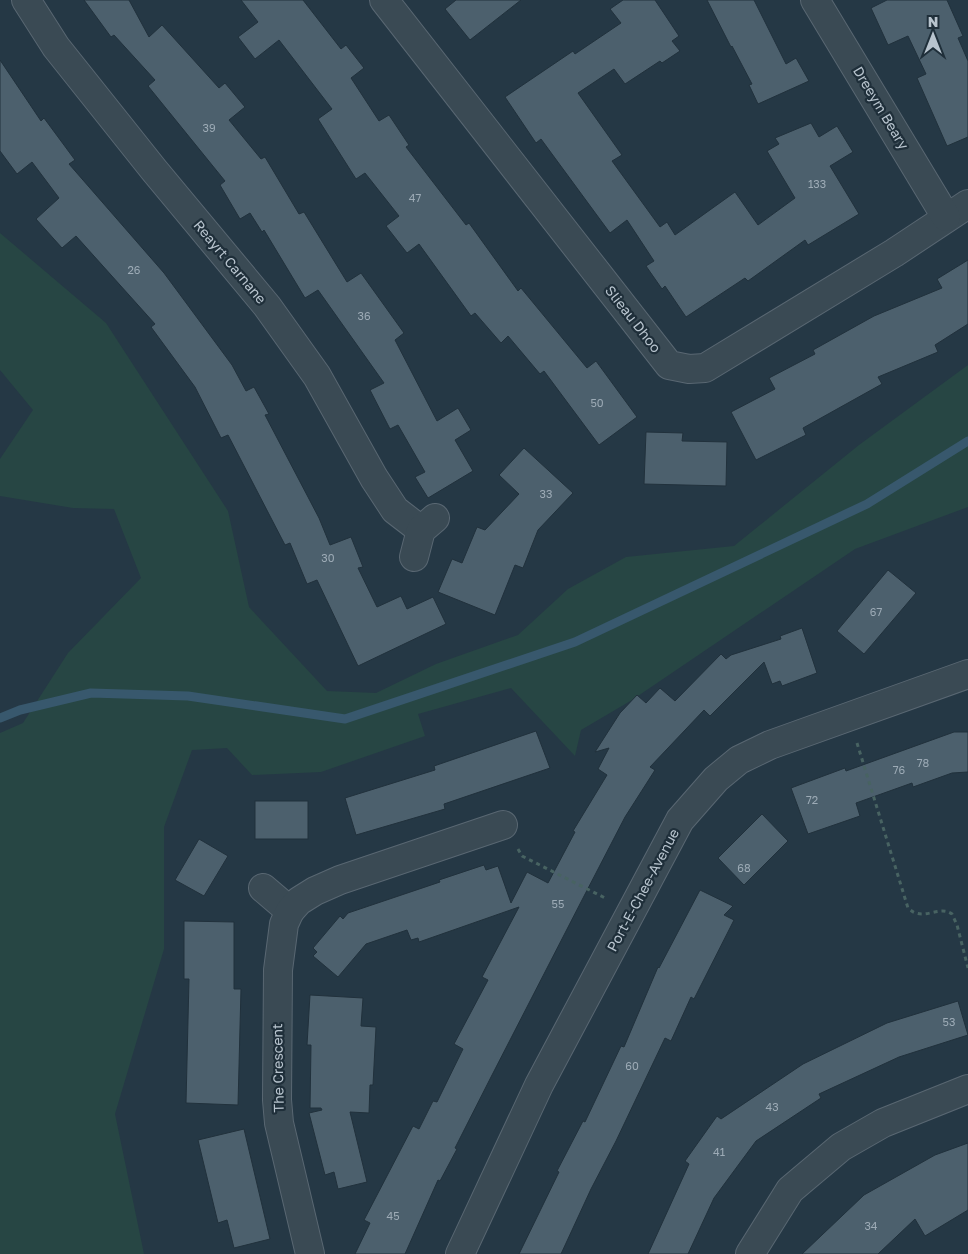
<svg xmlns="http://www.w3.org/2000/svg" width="968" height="1254" font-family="'Golos Text',sans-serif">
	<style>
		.green { fill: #274644 }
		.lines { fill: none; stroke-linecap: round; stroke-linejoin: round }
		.stream { stroke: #38586d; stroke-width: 9 }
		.building { fill: #4c606d; stroke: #21313c }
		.street-casing { stroke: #596772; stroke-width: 30 }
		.path { stroke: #486362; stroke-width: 3; stroke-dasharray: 4 4; stroke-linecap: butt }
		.street { stroke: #3a4a54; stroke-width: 28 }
		.labels { text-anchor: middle; stroke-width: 4.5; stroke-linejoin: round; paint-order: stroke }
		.number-label { font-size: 11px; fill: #9dabb6 }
		.street-label { font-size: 14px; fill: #b8c4ce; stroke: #1f2f3a }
	</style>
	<rect width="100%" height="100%" fill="#253845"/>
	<!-- green -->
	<polygon class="green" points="0,233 106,323 228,511 249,607 327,691 376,693 436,664 518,635 568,589 626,557 734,546 859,445 968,365 968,507 855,549 632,700 581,730 575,756 511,688 418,714 425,736 321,772 252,775 227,748 192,750 164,827 164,949 115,1114 144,1254 0,1254 0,733 23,723 68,653 141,578 114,509 73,508 0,496 0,459 33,410 0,370"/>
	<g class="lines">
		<!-- stream -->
		<polyline class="stream" points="0,718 20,710 91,693 188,696 345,719 575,642 867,504 968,441"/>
	</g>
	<!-- building -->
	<g class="building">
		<polygon points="84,0 129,0 149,37 162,25 219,88 225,83 245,107 229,120 261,159 265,157 299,214 304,212 347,282 361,273 404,333 395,340 437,421 458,408 471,430 455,440 473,471 428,498 415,477 425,472 398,425 390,429 370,390 384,383 318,290 305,298 264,230 262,232 250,213 240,219 220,185 225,181 148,86 155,80 114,35 111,37"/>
		<polygon points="241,0 303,0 341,49 346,45 364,68 351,78 379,121 389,115 409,145 406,147 466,225 469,223 518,291 521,288 587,368 596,361 637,417 599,445 544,371 540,374 508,336 501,343 475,313 471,316 419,244 407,253 386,226 399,216 365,173 356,179 318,119 332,109 279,40 255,59 238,37 258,22"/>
		<polygon points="456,0 521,0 470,40 445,9"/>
		<polygon points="623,0 655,0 679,36 672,41 680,51 662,63 660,61 625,84 614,69 578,93 622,155 612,161 660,227 667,222 675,235 735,192 758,225 795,198 767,151 779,144 775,138 811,123 819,137 837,126 853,152 830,166 859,214 808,245 805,240 748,281 745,278 686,317 665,286 662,289 646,266 654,261 627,220 610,233 541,139 536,143 505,97 573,51 575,54 621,23 610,9"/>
		<polygon points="707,0 754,0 786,64 796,58 809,81 758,104 749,85 752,84 732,46 731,47"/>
		<polygon points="887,0 947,0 963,36 958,38 968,61 968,137 947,146 917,78 926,74 908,36 888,45 871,8"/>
		<polygon points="0,60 41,121 44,118 75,160 69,164 164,273 232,365 246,391 254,387 269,414 265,415 319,518 330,545 351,537 363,567 358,568 377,607 401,596 407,609 433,597 446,624 358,666 317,580 307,584 290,543 285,545 228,435 221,438 195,387 151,327 155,324 76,236 62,248 36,219 59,198 32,162 17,174 0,151"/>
		<polygon points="968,260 968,324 935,345 938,352 878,377 882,384 803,428 806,435 756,460 731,412 775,389 769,378 815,354 813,350 874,316 942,288 937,279"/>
		<polygon points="646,432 683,433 682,441 727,442 726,486 644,484"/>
		<polygon points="524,448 573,493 538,530 523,568 515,565 495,615 438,592 452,559 462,563 477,527 485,530 519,494 499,475"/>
		<polygon points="888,570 916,593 864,654 837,631"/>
		<polygon points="802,628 817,673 782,686 780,681 772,684 764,662 710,716 704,710 650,767 655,770 625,817 582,900 491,1077 455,1148 457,1149 440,1181 438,1180 405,1254 355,1254 370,1223 364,1220 413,1126 419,1129 433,1101 437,1102 463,1049 454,1044 488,980 482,977 519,907 419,942 418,938 411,940 407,930 366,944 338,977 313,956 317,952 313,948 340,916 343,919 348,913 440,882 439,880 484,865 486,870 498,866 511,903 527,872 548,883 575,832 573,831 607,775 598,769 609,748 595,752 620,713 637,695 646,703 660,688 675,701 721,654 726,659 731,655 781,639 780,636"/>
		<polygon points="536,731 550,768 444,804 445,809 356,835 345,798 435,770 434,766"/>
		<polygon points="954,732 968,732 968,772 952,773 913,787 912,783 856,803 860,816 808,834 791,788 845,768 846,771"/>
		<rect x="255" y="801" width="53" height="38"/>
		<polygon points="762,814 788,841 744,885 718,858"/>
		<polygon points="199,839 228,856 204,896 175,880"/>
		<polygon points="700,890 733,906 724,915 734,920 694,999 691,997 671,1041 665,1038 616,1141 591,1189 561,1254 519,1254 559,1172 557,1171 583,1121 585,1122 621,1046 624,1047 658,967 659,968"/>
		<polygon points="184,921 234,922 234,989 241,989 238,1105 186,1103 189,979 184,979"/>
		<polygon points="310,995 363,998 361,1026 376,1027 373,1085 370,1085 369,1113 350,1112 367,1182 338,1189 334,1172 325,1175 309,1113 322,1110 321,1108 310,1108 311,1045 307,1045"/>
		<polygon points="958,1001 968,1035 899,1057 819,1094 821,1098 756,1141 714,1198 688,1254 648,1254 689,1164 685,1161 717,1116 721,1119 803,1064 887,1023"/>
		<polygon points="244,1129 270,1239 234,1248 227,1220 218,1223 198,1140"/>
		<polygon points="968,1143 968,1210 925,1236 915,1219 878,1254 802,1254 864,1195 935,1155"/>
	</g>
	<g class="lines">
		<!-- street casing -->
		<g class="street-casing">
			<g id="street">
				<polyline points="26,0 56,47 154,170 267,306 317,376 374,478 395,510 421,530"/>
				<polyline points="384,0 669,365 689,369 705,368 894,253 968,204"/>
				<polyline points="815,0 946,217"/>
				<polyline points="414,557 421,530 435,518"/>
				<polyline points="263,888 290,911"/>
				<polyline points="310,1254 279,1123 277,1100 278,970 284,924 290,911 299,901 315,891 340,880 503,825"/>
				<polyline points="460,1254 539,1085 680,820 716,779 739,760 770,745 968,674"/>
				<polyline points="750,1254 790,1190 841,1147 883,1123 968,1089"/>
			</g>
		</g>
		<!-- path -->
		<g class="path">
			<path d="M857,743L908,908C923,923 939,904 952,914L957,925L968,968"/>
			<polyline points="518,849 522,856 607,899"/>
		</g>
		<!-- street -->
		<use href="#street" class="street"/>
	</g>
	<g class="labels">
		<!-- number labels -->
		<g class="number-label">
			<text x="209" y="132">39</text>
			<text x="817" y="188">133</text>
			<text x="415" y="202">47</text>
			<text x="134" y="274">26</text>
			<text x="364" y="320">36</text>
			<text x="597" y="407">50</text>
			<text x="546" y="498">33</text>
			<text x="328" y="562">30</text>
			<text x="876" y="616">67</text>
			<text x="923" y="767">78</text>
			<text x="899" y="774">76</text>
			<text x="812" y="804">72</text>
			<text x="744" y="872">68</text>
			<text x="558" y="908">55</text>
			<text x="949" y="1026">53</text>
			<text x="632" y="1070">60</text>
			<text x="772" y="1111">43</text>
			<text x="719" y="1156">41</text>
			<text x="393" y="1220">45</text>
			<text x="871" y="1230">34</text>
		</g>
		<!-- street labels -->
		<g class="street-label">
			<text transform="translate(881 108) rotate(59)" y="5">Dreeym Beary</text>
			<text transform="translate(230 262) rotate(50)" y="5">Reayrt Carnane</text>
			<text transform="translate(633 319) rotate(52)" y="5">Slieau Dhoo</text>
			<text transform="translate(643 890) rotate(-62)" y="5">Port-E-Chee-Avenue</text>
			<text transform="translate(278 1068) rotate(-91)" y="5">The Crescent</text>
		</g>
	</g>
	<!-- north arrow -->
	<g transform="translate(933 35)" stroke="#1f2f3a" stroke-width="4" paint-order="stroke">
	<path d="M0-4L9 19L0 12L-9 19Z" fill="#b8c4ce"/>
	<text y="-8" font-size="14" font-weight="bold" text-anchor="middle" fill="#b8c4ce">N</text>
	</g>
</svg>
